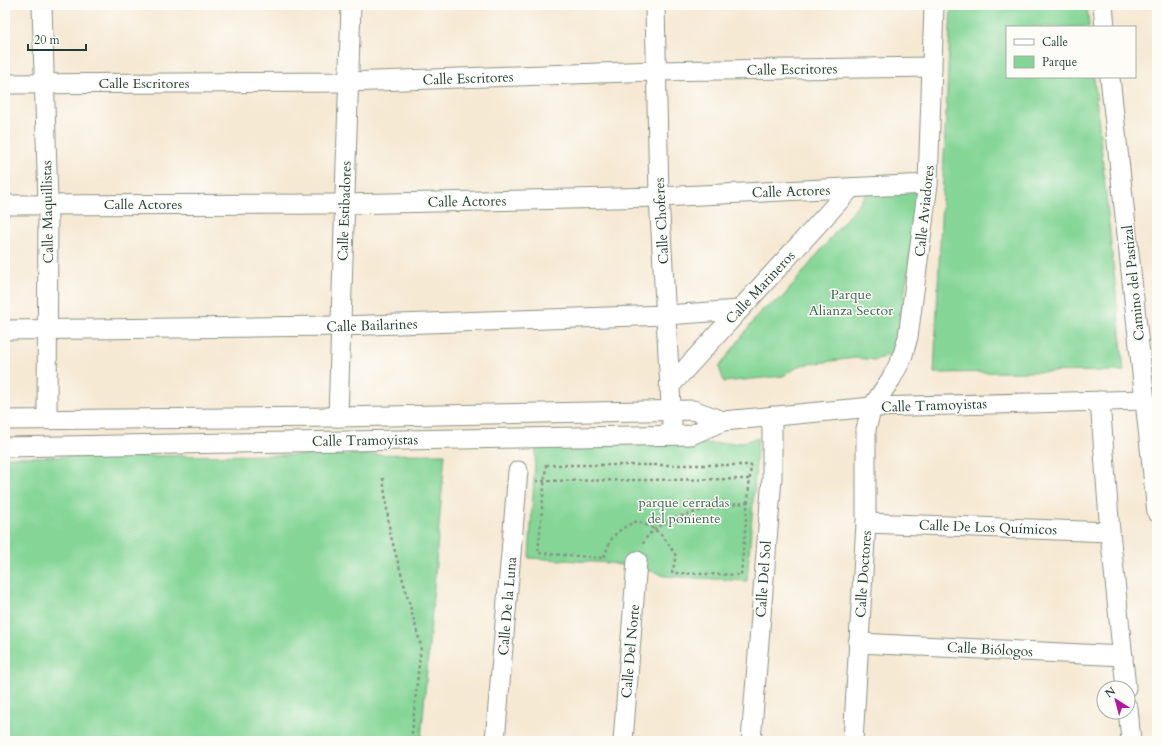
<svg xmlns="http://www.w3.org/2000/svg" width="1162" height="746" font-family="Cardo,serif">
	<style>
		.green { fill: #84d596; stroke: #528965 }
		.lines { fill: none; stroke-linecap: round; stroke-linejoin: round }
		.minor-casing { stroke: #8a9384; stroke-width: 21 }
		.path { stroke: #8a9384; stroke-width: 2.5; stroke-dasharray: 3 3; stroke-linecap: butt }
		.minor { stroke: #fff; stroke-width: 19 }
		.labels { text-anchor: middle; stroke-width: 3; stroke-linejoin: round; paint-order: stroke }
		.street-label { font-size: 14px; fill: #1f3d34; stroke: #fdfcf7 }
		.park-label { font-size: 14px; fill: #38634c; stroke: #fdfcf7 }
	</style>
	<rect width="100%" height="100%" fill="#fdfcf7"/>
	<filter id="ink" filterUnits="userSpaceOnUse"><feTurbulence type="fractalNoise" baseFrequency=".025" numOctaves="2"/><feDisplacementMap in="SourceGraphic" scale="8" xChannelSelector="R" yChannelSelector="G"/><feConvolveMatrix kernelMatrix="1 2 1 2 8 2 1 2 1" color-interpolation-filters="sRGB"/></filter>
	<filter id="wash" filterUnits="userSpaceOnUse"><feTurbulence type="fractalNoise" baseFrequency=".012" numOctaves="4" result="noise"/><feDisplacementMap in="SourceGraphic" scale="16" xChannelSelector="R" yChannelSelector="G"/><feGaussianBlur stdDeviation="0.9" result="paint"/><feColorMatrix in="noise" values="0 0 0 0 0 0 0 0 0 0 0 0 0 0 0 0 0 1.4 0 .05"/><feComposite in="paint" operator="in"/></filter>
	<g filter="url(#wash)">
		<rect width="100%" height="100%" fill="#f6e9d4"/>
		<!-- green -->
		<g class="green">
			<polygon points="951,5 1087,5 1089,27 1007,27 1007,77 1094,77 1124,371 934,373"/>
			<polygon points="920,191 896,352 875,360 855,358 801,365 783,376 724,382 719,367 761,311 783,297 867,193"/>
			<polygon points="758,438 747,581 664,576 656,572 610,563 529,558 536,446 738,443"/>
			<polygon points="445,454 421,741 5,741 5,457"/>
		</g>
	</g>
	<g filter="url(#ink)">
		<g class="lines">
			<!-- minor casing -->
			<g class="minor-casing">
				<g id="minor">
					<polyline points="42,5 48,204 47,419"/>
					<polyline points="655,5 659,197 672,423"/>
					<polyline points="1103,5 1105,27"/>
					<polyline points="1110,77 1157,512"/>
					<polyline points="5,84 348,82 655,71 932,67"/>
					<polyline points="5,205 344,204 659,197 928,184"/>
					<polyline points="5,330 340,326 666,315 739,310"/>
					<polyline points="669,387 851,188"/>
					<polyline points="1100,401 1110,532 1126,688"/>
					<polyline points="338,417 351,5"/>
					<polyline points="5,420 338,417 693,410 723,421"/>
					<polyline points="5,447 691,435 723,421 872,407 1145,400"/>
					<polyline points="866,523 1110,532"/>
					<polyline points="858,643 1123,656"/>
					<polyline points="1128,708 1131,741"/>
					<polyline points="495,741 518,471"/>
					<polyline points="623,741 637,561"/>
					<polyline points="751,741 772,478 772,416"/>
					<polyline points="853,741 866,523 866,429 872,407 891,379 902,358 908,337 928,184 934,5"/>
				</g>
			</g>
			<!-- path -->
			<g class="path">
				<path d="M546,465H751L741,575L672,573L676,556C663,535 661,531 637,521C615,531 611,536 604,558L538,553Z"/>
				<polyline points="383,478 390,533 421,646 411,741"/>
				<polyline points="536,481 749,479"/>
				<path d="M643,544C656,513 720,508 748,502"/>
			</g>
			<!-- minor -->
			<use href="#minor" class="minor"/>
		</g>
	</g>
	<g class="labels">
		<!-- street labels -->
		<g class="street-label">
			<text transform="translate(792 69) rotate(-1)" y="5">Calle Escritores</text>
			<text transform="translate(468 78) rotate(-2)" y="5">Calle Escritores</text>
			<text x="144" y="88">Calle Escritores</text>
			<text transform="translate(791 191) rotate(-2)" y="5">Calle Actores</text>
			<text transform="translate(467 201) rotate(-1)" y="5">Calle Actores</text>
			<text x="143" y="209">Calle Actores</text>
			<text transform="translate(344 211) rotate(-88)" y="5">Calle Estibadores</text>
			<text transform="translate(924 211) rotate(-84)" y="5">Calle Aviadores</text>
			<text transform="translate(47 212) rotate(-91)" y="5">Calle Maquillistas</text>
			<text transform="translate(661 221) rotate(-93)" y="5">Calle Choferes</text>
			<text transform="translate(1133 283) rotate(-96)" y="5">Camino del Pastizal</text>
			<text transform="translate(760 287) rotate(-47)" y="5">Calle Marineros</text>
			<text transform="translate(372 325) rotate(-2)" y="5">Calle Bailarines</text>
			<text transform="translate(934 405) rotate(-2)" y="5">Calle Tramoyistas</text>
			<text transform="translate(365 440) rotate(-1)" y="5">Calle Tramoyistas</text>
			<text transform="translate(988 527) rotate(2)" y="5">Calle De Los Químicos</text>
			<text transform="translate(863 574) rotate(-86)" y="5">Calle Doctores</text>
			<text transform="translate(763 579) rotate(-86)" y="5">Calle Del Sol</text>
			<text transform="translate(507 606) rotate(-85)" y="5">Calle De la Luna</text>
			<text transform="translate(990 649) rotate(3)" y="5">Calle Biólogos</text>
			<text transform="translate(630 651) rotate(-85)" y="5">Calle Del Norte</text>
		</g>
		<!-- park labels -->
		<g class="park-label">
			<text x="851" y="299">Parque<tspan x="851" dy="16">Alianza Sector</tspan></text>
			<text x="684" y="507">parque cerradas<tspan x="684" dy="16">del poniente</tspan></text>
		</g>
	</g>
	<!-- margin -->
	<rect width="1162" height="746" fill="none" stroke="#fdfcf7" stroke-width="20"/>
	<!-- legend -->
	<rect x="1006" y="26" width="130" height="52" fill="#fdfcf7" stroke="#a4b0a9"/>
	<rect x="1014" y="39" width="20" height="6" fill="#ffffff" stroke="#a4b0a9"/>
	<text x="1042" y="46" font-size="12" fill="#1f3d34">Calle</text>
	<rect x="1014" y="56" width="20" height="12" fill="#84d596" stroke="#a4b0a9"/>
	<text x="1042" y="66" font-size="12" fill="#1f3d34">Parque</text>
	<!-- north arrow -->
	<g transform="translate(1116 700) rotate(324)"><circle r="19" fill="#fdfcf7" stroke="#a4b0a9"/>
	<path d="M0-3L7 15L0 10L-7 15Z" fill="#b5179e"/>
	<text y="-6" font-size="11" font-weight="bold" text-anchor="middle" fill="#1f3d34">N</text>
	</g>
	<!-- scale -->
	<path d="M28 44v6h58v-6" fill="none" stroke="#1f3d34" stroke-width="2"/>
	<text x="34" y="44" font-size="12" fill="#1f3d34" stroke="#fdfcf7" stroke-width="3" paint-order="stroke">20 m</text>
</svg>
